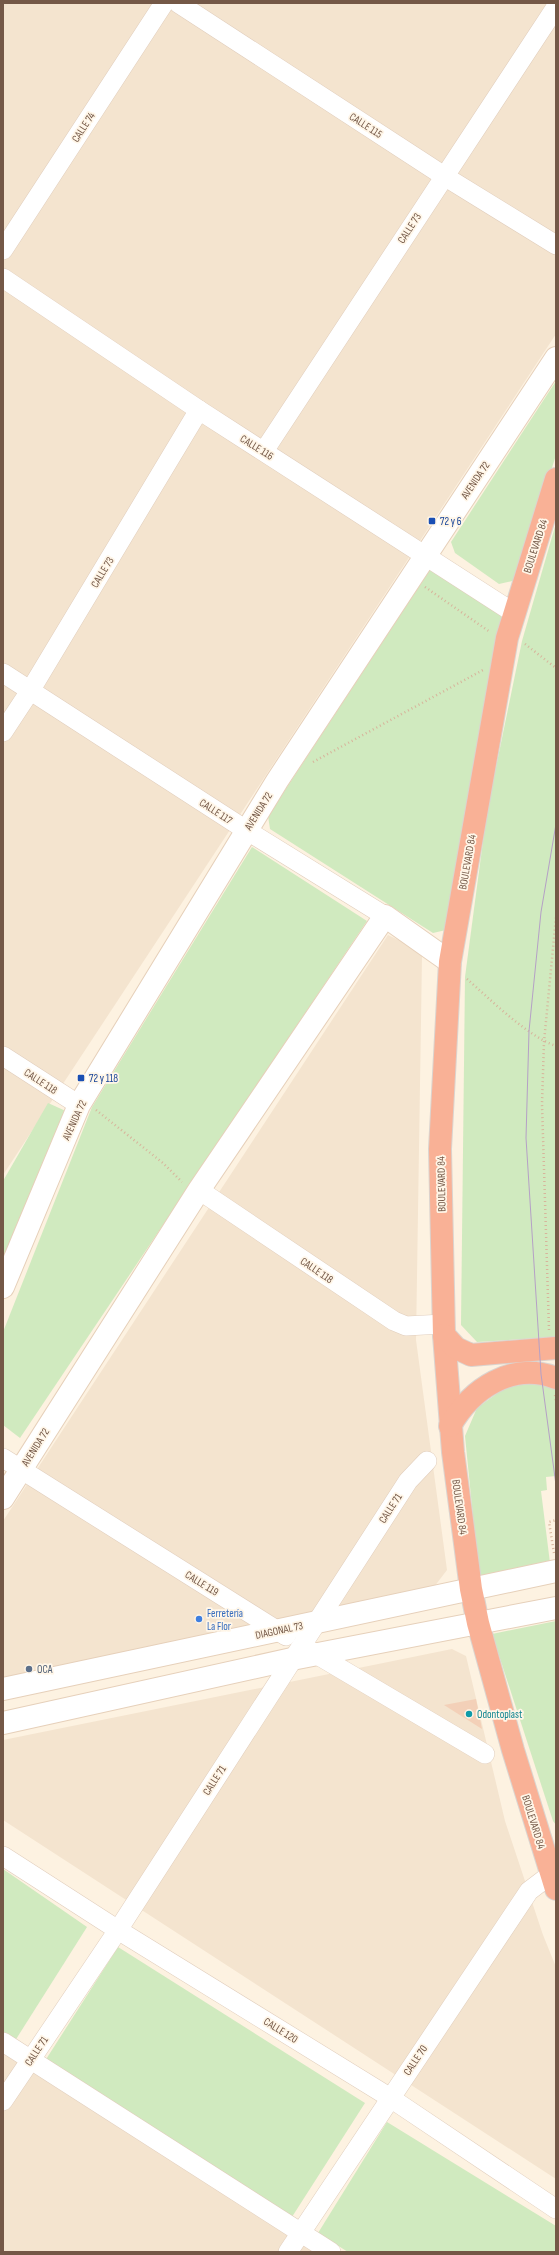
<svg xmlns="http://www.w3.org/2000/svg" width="559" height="2255" font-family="'Sofia Sans Condensed',sans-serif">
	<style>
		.residential { fill: #f4e4cf }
		.green { fill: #d0eabf }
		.building { fill: #f3d0b8 }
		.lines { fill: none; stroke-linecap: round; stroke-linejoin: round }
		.street-casing { stroke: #e1cebd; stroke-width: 20 }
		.secondary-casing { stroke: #e6d0ba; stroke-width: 24 }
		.highway-casing { stroke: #dbd4cf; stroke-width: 24 }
		.path { stroke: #d7b49b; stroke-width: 2.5; stroke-dasharray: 1 3; stroke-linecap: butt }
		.street { stroke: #fff; stroke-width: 19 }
		.secondary { stroke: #fff; stroke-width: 22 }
		.highway { stroke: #f9b196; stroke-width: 22 }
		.tram { stroke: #b5a0c6; stroke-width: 1 }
		.transit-dot { fill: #1a4fb4; stroke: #fff6e8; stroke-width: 1.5 }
		.shop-dot { fill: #3f7fe0; stroke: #fff6e8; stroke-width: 1.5 }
		.service-dot { fill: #5c6f8a; stroke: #fff6e8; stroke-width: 1.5 }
		.culture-dot { fill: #0f9aa8; stroke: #fff6e8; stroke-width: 1.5 }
		.labels { text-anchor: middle; stroke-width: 3.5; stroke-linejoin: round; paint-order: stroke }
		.street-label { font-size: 11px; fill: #745847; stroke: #fff6e8 }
		.transit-label { font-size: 11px; fill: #164399; stroke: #fff6e8; text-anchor: start }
		.shop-label { font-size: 11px; fill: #366cbe; stroke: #fff6e8; text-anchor: start }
		.service-label { font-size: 11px; fill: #4e5e75; stroke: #fff6e8; text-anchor: start }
		.culture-label { font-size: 11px; fill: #0d838f; stroke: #fff6e8; text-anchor: start }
	</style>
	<rect width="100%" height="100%" fill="#fdf2e1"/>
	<!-- residential -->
	<g class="residential">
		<polygon points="3,3 556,3 556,334 3,1175"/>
		<polygon points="388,935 413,947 422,956 416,1340 447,1570 434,1587 3,1678 3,1521"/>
		<polygon points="452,1649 466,1656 505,1821 543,1935 556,1967 556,2179 3,1820 3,1740"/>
		<polygon points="3,2053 19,2064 314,2252 3,2252"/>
	</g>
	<!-- green -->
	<g class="green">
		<polygon points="556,381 556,455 517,580 499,584 455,553 451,542"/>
		<polygon points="556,523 556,1337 477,1342 461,1325 465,977 487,811 522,641"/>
		<polygon points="439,569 498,609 503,621 446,930 433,933 270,829 268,816 429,571"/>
		<polygon points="252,847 367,921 20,1438 3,1425 3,1332 92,1107"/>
		<polygon points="48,1103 68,1112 3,1270 3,1181"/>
		<polygon points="533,1383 556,1388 556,1476 546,1477 547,1490 541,1491 550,1563 479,1577 465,1436 477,1408 506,1387"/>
		<polygon points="556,1621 556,1825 553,1821 492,1634"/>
		<polygon points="3,1869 87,1927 13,2044 3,2037"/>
		<polygon points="118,1947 365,2103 290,2220 43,2064"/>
		<polygon points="387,2122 556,2226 556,2252 348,2252 318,2233"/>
	</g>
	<!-- building -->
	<polygon class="building" points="476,1699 482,1729 444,1705"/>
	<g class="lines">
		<!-- street casing -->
		<g class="street-casing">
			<g id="street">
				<polyline points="178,3 444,176 556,245"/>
				<polyline points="3,250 164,3"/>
				<polyline points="3,278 199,410 514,613"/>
				<polyline points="264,451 556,7"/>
				<polyline points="3,673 246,830 385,916"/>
				<polyline points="3,732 30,691 199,410"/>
				<polyline points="3,1056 79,1105"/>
				<polyline points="199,1190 394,1321 406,1326 443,1324"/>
				<polyline points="3,1458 286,1636"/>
				<polyline points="309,1650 485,1754"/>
				<polyline points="3,1856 118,1930 389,2097 556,2209"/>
				<polyline points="3,2042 331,2252"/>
				<polyline points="3,2101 118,1930 408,1481 427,1461"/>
				<polyline points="288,2252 529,1891 550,1875"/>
			</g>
		</g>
		<!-- secondary casing -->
		<g class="secondary-casing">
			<g id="secondary">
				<polyline points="3,1287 79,1105 277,781 556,358"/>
				<polyline points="3,1498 199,1190 385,916 450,962"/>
				<polyline points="3,1689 556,1571"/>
				<polyline points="3,1723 292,1659 556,1608"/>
			</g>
		</g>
		<!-- highway casing -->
		<g class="highway-casing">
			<g id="highway">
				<polyline points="556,479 507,638 450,962 440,1149 444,1335 453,1452 471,1589 478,1623 513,1750 556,1889"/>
				<polyline points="444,1335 456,1348 471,1355 556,1348"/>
				<path d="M450,1426C471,1389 512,1361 556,1378"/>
			</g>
		</g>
		<!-- path -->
		<g class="path">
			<polyline points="425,587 490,632"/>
			<polyline points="525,644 556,668"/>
			<polyline points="313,762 483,670"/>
			<path d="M467,979C491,1000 527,1036 556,1046"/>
			<polyline points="96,1110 163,1163 182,1182"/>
			<polyline points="549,1330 542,1104 544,1042 556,917"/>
			<polyline points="555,1395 556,1402"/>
			<polyline points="554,1553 549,1522 556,1520"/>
		</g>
		<!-- street -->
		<use href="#street" class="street"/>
		<!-- secondary -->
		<use href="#secondary" class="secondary"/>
		<!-- highway -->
		<use href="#highway" class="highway"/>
		<!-- tram -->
		<polyline class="tram" points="556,824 541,912 529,1031 526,1138 541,1374 556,1485"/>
	</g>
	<!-- markers -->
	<g class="transit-dot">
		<rect x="428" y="517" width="8" height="8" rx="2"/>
		<rect x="77" y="1074" width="8" height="8" rx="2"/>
	</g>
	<circle class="shop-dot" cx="199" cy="1619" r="4"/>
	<circle class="service-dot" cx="29" cy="1669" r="4"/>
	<circle class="culture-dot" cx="469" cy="1714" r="4"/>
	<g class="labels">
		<!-- street labels -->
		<g class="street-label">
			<text transform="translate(366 125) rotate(33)" y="4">CALLE 115</text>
			<text transform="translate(83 127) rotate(-57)" y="4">CALLE 74</text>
			<text transform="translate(409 228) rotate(-57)" y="4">CALLE 73</text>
			<text transform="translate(257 447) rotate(32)" y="4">CALLE 116</text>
			<text transform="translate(475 480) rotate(-56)" y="4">AVENIDA 72</text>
			<text transform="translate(535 546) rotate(-72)" y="4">BOULEVARD 84</text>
			<text transform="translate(102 572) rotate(-59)" y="4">CALLE 73</text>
			<text transform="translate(216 811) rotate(33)" y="4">CALLE 117</text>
			<text transform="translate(258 811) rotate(-58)" y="4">AVENIDA 72</text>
			<text transform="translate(467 862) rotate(-80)" y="4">BOULEVARD 84</text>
			<text transform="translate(41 1081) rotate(33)" y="4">CALLE 118</text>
			<text transform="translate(74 1120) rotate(-65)" y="4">AVENIDA 72</text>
			<text transform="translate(441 1184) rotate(-91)" y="4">BOULEVARD 84</text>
			<text transform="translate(317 1270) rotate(34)" y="4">CALLE 118</text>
			<text transform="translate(35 1447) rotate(-58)" y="4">AVENIDA 72</text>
			<text transform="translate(460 1507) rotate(82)" y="4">BOULEVARD 84</text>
			<text transform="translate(390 1508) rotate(-57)" y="4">CALLE 71</text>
			<text transform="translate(202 1583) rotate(32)" y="4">CALLE 119</text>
			<text transform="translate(279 1630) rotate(-12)" y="4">DIAGONAL 73</text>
			<text transform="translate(214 1780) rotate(-57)" y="4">CALLE 71</text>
			<text transform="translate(534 1822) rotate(73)" y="4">BOULEVARD 84</text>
			<text transform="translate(281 2030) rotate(32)" y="4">CALLE 120</text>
			<text transform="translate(36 2051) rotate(-56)" y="4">CALLE 71</text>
			<text transform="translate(415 2060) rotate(-56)" y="4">CALLE 70</text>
		</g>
		<!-- transit labels -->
		<g class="transit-label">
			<text x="440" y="525">72 y 6</text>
			<text x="89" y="1082">72 y 118</text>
		</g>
		<!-- shop labels -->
		<g class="shop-label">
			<text x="207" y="1617">Ferretería<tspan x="207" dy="13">La Flor</tspan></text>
		</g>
		<!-- service labels -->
		<g class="service-label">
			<text x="37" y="1673">OCA</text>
		</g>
		<!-- culture labels -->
		<g class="culture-label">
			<text x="477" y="1718">Odontoplast</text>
		</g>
	</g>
	<!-- border -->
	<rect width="559" height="2255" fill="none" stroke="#745847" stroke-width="8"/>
</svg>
